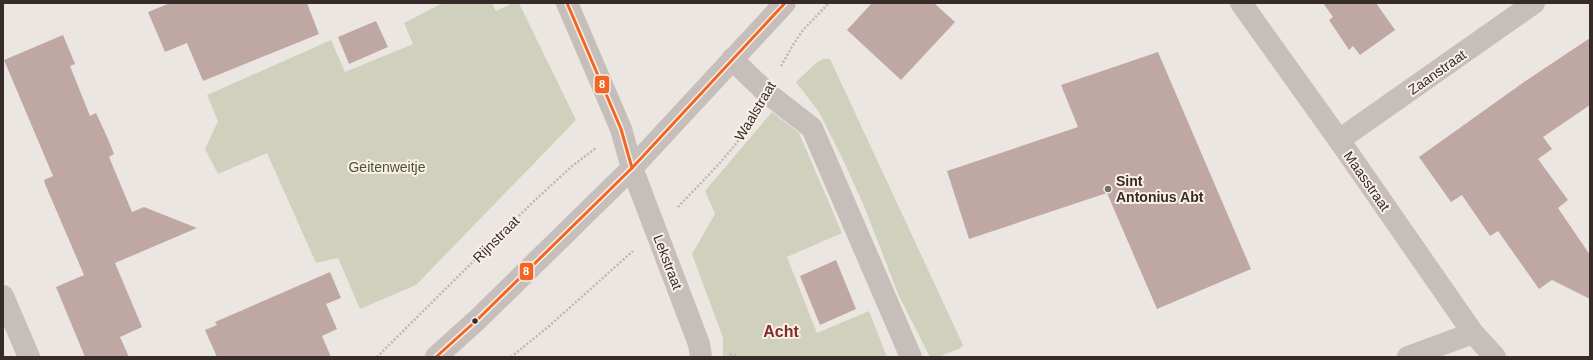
<svg xmlns="http://www.w3.org/2000/svg" width="1593" height="360" font-family="Arial,sans-serif">
	<style>
		.green { fill: #d0d1bc }
		.building { fill: #bfa8a4 }
		.lines { fill: none; stroke-linecap: round; stroke-linejoin: round }
		.path { stroke: #beb7b3; stroke-width: 2.5; stroke-dasharray: 2 2; stroke-linecap: butt }
		.minor { stroke: #c6beba; stroke-width: 22 }
		.tertiary { stroke: #c6beba; stroke-width: 22 }
		.bus-1-casing { stroke: #f9f0e9; stroke-width: 6 }
		.bus-1 { stroke: #f26522; stroke-width: 3 }
		.poi-dot { fill: #766c6a; stroke: #f9f0e9; stroke-width: 1.5 }
		.bus-dot { fill: #372b29; stroke: #f9f0e9; stroke-width: 1.5 }
		.labels { text-anchor: middle; stroke-width: 4; stroke-linejoin: round; paint-order: stroke }
		.street-label { font-size: 14px; fill: #372b29; stroke: #f9f0e9 }
		.park-label { font-size: 14px; fill: #4b542d; stroke: #f9f0e9 }
		.poi-label { font-size: 14px; font-weight: bold; fill: #372b29; stroke: #f9f0e9; text-anchor: start }
		.quarter-label { font-size: 16px; font-weight: bold; fill: #832e24; stroke: #f9f0e9 }
		.line-badge { stroke: #f9f0e9; stroke-width: 1.5 }
		.badge-label { font-size: 11px; text-anchor: middle; font-weight: bold; fill: #fff }
	</style>
	<rect width="100%" height="100%" fill="#ece6e2"/>
	<!-- green -->
	<g class="green">
		<polygon points="443,3 492,3 496,11 513,3 519,3 576,120 416,285 360,309 338,258 316,263 267,153 218,174 205,149 218,121 207,95 331,40 345,72 413,44 404,23"/>
		<polygon points="823,59 830,59 963,345 961,348 938,357 930,357 899,296 864,206 845,164 819,112 796,82 816,63"/>
		<polygon points="772,112 799,133 842,233 787,257 817,333 869,311 887,357 723,357 723,338 692,254 715,214 705,191"/>
	</g>
	<!-- building -->
	<g class="building">
		<polygon points="170,3 307,3 319,34 203,81 187,43 165,52 148,12"/>
		<polygon points="872,3 934,3 955,22 901,80 847,30"/>
		<polygon points="1323,3 1376,3 1395,30 1360,55 1353,46 1349,50 1329,20 1333,17"/>
		<polygon points="376,21 388,47 349,64 338,37"/>
		<polygon points="63,35 75,64 70,66 90,116 96,113 108,139 114,154 109,157 132,212 144,207 197,228 115,263 142,327 120,337 129,357 85,357 56,287 84,275 45,184 44,180 53,176 4,60"/>
		<polygon points="1590,38 1590,105 1543,137 1552,149 1538,159 1568,200 1558,208 1590,255 1590,299 1552,280 1539,289 1498,231 1490,236 1462,195 1451,202 1419,157 1524,82"/>
		<polygon points="1158,52 1251,269 1157,309 1107,193 969,239 947,171 1078,127 1061,85"/>
		<polygon points="836,260 856,309 820,325 800,276"/>
		<polygon points="330,272 341,298 326,304 337,329 322,336 331,357 217,357 205,330 217,325 215,322"/>
	</g>
	<g class="lines">
		<!-- path -->
		<g class="path">
			<polyline points="781,66 793,45 803,30 829,3"/>
			<path d="M678,207C704,179 734,152 753,118"/>
			<polyline points="730,354 740,357"/>
			<polyline points="377,357 533,202 571,167 596,148"/>
			<polyline points="511,357 548,327 633,251"/>
		</g>
		<!-- minor -->
		<g class="minor">
			<polyline points="1241,3 1339,140 1473,333 1495,357"/>
			<polyline points="732,59 767,93 812,128 911,357"/>
			<polyline points="1339,140 1534,3"/>
			<polyline points="3,296 29,357"/>
			<polyline points="701,357 699,344 632,168 785,3"/>
			<polyline points="1408,357 1473,333"/>
		</g>
		<!-- tertiary -->
		<polyline class="tertiary" points="436,357 478,319 632,168 621,129 567,3"/>
		<!-- bus-1 casing -->
		<g class="bus-1-casing">
			<g id="bus-1">
				<polyline points="567,3 621,129 632,168"/>
				<polyline points="436,357 478,319 632,168 785,3"/>
			</g>
		</g>
		<!-- bus-1 -->
		<use href="#bus-1" class="bus-1"/>
	</g>
	<!-- markers -->
	<circle class="poi-dot" cx="1108" cy="189" r="4"/>
	<circle class="bus-dot" cx="475" cy="321" r="3.5"/>
	<g class="labels">
		<!-- street labels -->
		<g class="street-label">
			<text transform="translate(1437 72) rotate(-35)" y="5">Zaanstraat</text>
			<text transform="translate(755 111) rotate(-59)" y="5">Waalstraat</text>
			<text transform="translate(1367 181) rotate(55)" y="5">Maasstraat</text>
			<text transform="translate(496 239) rotate(-45)" y="5">Rijnstraat</text>
			<text transform="translate(668 262) rotate(69)" y="5">Lekstraat</text>
		</g>
		<!-- park labels -->
		<g class="park-label">
			<text x="387" y="172">Geitenweitje</text>
		</g>
		<!-- poi labels -->
		<g class="poi-label">
			<text x="1116" y="186">Sint<tspan x="1116" dy="16">Antonius Abt</tspan></text>
		</g>
		<!-- quarter labels -->
		<g class="quarter-label">
			<text x="781" y="337">Acht</text>
		</g>
	</g>
	<g class="line-badge">
		<rect x="594" y="75" width="16" height="19" rx="4" fill="#f26522"/>
		<rect x="519" y="262" width="15" height="19" rx="4" fill="#f26522"/>
	</g>
	<g class="badge-label">
		<text x="602" y="88">8</text>
		<text x="526" y="275">8</text>
	</g>
	<!-- border -->
	<rect width="1593" height="360" fill="none" stroke="#372b29" stroke-width="8"/>
</svg>
